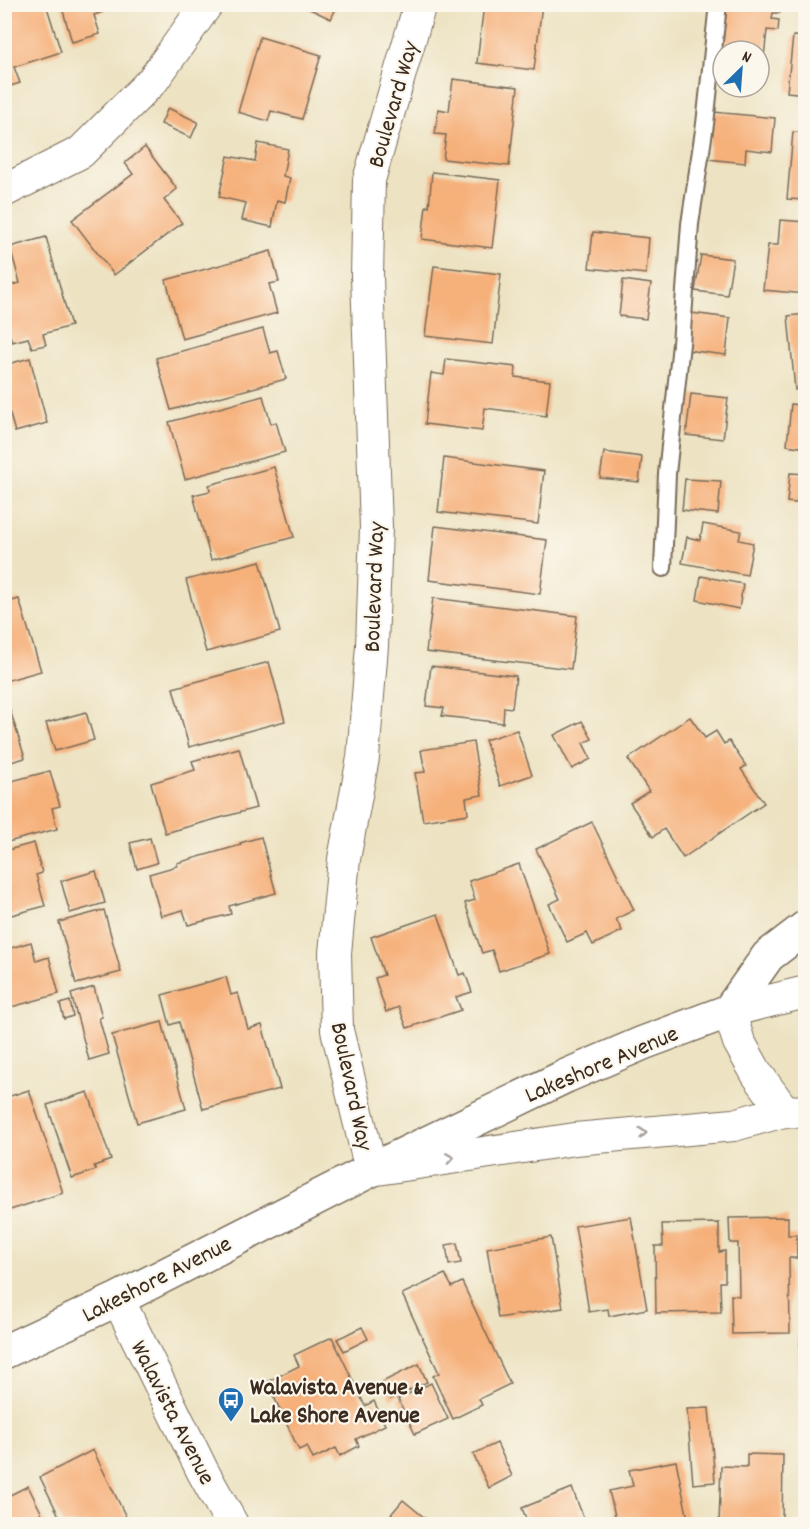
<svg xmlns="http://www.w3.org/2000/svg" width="810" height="1529" font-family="Dekko,sans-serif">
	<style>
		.building { fill: #f6b07a }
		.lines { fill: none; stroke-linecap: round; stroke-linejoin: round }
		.lane-casing { stroke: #796b58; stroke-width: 20 }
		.street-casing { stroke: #796b58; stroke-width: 34 }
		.secondary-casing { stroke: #796b58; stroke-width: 36 }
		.lane { stroke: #fff; stroke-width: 16 }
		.street { stroke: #fff; stroke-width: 32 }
		.secondary { stroke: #fff; stroke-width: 33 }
		.oneway { stroke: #a79f9a }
		.labels { text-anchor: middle; stroke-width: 4.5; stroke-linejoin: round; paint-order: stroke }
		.street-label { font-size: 24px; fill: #3b2a1e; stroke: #fbf7ec }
		.poi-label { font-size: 24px; font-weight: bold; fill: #3b2a1e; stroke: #fbf7ec; text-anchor: start }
	</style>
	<rect width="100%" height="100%" fill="#fbf7ec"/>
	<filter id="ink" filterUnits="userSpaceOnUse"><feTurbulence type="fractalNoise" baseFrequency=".0167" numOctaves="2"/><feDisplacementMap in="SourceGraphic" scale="12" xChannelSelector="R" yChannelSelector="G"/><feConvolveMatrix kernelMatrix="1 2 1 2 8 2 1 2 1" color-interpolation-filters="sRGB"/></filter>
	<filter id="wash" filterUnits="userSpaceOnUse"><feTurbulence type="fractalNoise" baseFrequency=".008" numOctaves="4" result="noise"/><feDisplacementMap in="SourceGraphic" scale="24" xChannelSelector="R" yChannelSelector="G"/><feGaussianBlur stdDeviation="1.35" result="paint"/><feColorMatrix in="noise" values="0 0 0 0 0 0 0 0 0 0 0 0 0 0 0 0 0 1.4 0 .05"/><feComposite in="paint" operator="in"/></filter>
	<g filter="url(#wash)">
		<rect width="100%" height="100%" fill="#ede3c3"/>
		<g id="blocks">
			<!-- building -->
			<g class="building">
				<polygon points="22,4 46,4 61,52 14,67 20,83 4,88 4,10"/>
				<polygon points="61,4 113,4 113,7 102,10 103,12 94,15 100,34 72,42"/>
				<polygon points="299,4 338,4 331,19"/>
				<polygon points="484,4 542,4 534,70 477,63"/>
				<polygon points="723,4 781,4 780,13 773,13 772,19 779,20 778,31 767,30 764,57 759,56 759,51 722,51 726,13 722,12"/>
				<polygon points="790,4 806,4 806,12 789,10"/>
				<polygon points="793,36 806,37 806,94 787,92"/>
				<polygon points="260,37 321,55 302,119 271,111 268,121 238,112"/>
				<polygon points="453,79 518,87 509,166 443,159 446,135 435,134 438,109 449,111"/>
				<polygon points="168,108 198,122 191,138 161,124"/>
				<polygon points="713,112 775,118 772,152 746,149 745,163 708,159"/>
				<polygon points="793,132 806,133 806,200 787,199"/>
				<polygon points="258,143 288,149 283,176 290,178 285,202 277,200 272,227 242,220 246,203 219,197 228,156 255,161"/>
				<polygon points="145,147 177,189 164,200 182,223 114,275 72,220 133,174 125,163"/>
				<polygon points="432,172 500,180 492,248 422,239 426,206 429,207"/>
				<polygon points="780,220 806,222 806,294 763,290 768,245 778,245"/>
				<polygon points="593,232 649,238 646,274 589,268"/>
				<polygon points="46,237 71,326 43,334 46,345 32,348 28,338 12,342 4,315 4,287 20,283 10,247"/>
				<polygon points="271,251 279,282 269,284 277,313 182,339 166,280"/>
				<polygon points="701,255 733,259 727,295 695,291"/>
				<polygon points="434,266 501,274 493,344 425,336"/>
				<polygon points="623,280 651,284 646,319 619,316"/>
				<polygon points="691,313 730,318 726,355 686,350"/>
				<polygon points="806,314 806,389 795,390 788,316"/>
				<polygon points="263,329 270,353 278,351 286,379 171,410 156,358"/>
				<polygon points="30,358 47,423 15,432 4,394 4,365"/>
				<polygon points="446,359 516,367 515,377 550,381 546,416 485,408 482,431 425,424 431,373 444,375"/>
				<polygon points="691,394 728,398 723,439 686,435"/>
				<polygon points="263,396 271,424 276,422 285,452 185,479 169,422"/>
				<polygon points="791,404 806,406 806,448 787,445"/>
				<polygon points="604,452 642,457 639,482 600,478"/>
				<polygon points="444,458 544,471 538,524 438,512"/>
				<polygon points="274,467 294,537 211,560 193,495 210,491 209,485"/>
				<polygon points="790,473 806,474 806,504 787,502"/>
				<polygon points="685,479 721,481 718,514 682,510"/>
				<polygon points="703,524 741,531 739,540 753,543 747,575 682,563 687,537 700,540"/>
				<polygon points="435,526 547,540 540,594 429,580"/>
				<polygon points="260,561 280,632 206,652 186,580"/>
				<polygon points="701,576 743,584 739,609 697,600"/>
				<polygon points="433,598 577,616 571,669 426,652"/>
				<polygon points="19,599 41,671 5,681 5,603"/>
				<polygon points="269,662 285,721 189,747 173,688"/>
				<polygon points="431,666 516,676 512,708 504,707 503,723 442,716 444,708 426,706"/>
				<polygon points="4,691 25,758 4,764"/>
				<polygon points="86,712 94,740 55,751 46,723"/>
				<polygon points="690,717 705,738 716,731 724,744 729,741 746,766 741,769 764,803 683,858 664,829 653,837 630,803 649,791 628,759"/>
				<polygon points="582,721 592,739 583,743 591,759 572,769 554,735"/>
				<polygon points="517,730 532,775 500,786 485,740"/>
				<polygon points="473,742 482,795 466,798 468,814 423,821 415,773 425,772 421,750"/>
				<polygon points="239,748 256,808 165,833 151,783 195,770 192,761"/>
				<polygon points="50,771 60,806 52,808 57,829 4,843 4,783"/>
				<polygon points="592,822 634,910 616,919 622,931 593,945 587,933 567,942 549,904 560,899 536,849"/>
				<polygon points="261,837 276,893 229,906 231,914 188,925 183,910 161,916 149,874 177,866 177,863 241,845 240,843"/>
				<polygon points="150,838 157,863 137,869 130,843"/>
				<polygon points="34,843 42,873 36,875 45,906 4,917 4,851"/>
				<polygon points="519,864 550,954 499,971 492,950 482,953 465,903 475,900 469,881"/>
				<polygon points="96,871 105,903 70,913 61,881"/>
				<polygon points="104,910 121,972 76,984 59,922"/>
				<polygon points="438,914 459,975 465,973 472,992 456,997 461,1010 407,1028 399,1007 386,1012 375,978 384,975 371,937"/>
				<polygon points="31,942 36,961 49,957 59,994 4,1009 4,950"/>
				<polygon points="226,977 231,995 238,993 248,1029 262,1025 280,1089 203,1109 179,1022 170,1025 162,995"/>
				<polygon points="94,987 102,1017 99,1018 109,1054 89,1060 71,994"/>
				<polygon points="70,1001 73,1016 64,1019 60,1004"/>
				<polygon points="162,1022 186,1109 137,1123 112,1035"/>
				<polygon points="29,1090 63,1193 4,1212 4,1098"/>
				<polygon points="88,1092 111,1160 94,1166 96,1170 72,1178 47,1105"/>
				<polygon points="631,1217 647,1309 609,1316 608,1309 589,1312 575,1226"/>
				<polygon points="788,1217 788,1235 797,1235 797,1258 789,1258 790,1333 732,1334 731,1295 739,1296 738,1243 730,1243 729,1218"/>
				<polygon points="719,1223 719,1252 725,1251 725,1282 720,1282 721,1312 656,1313 655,1246 663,1246 662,1224"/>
				<polygon points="551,1237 563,1308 498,1318 487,1248"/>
				<polygon points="457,1243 461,1263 449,1265 446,1245"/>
				<polygon points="445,1274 452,1287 462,1282 510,1384 479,1399 482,1405 453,1419 433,1376 439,1373 402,1294"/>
				<polygon points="362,1327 368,1339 344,1351 337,1339"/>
				<polygon points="801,1330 806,1331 806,1370 799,1369"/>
				<polygon points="332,1337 365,1406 374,1401 385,1425 356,1439 359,1446 340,1456 336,1448 313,1459 307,1446 299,1450 267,1382 299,1366 294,1355"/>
				<polygon points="419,1364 427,1382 391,1399 382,1382"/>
				<polygon points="431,1383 448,1419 415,1434 398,1399"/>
				<polygon points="709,1408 715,1482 693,1484 687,1409"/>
				<polygon points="497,1443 512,1476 489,1488 473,1454"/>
				<polygon points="93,1450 126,1517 112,1524 63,1524 40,1477"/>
				<polygon points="747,1454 783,1455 782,1524 719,1524 721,1466 747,1467"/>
				<polygon points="676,1461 689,1524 617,1524 609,1491 633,1486 629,1470"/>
				<polygon points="28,1486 47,1524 4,1524 4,1498"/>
				<polygon points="572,1488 586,1524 528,1524 522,1508"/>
				<polygon points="403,1500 432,1524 383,1524"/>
			</g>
		</g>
	</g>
	<g filter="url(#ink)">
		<use href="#blocks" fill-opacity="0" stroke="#796b58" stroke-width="1.5"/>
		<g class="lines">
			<!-- lane casing -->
			<g class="lane-casing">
				<polyline id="lane" points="663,568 667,474 681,344 690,224 705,124 718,4"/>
			</g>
			<!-- street casing -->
			<g class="street-casing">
				<g id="street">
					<polyline points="420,4 369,180 367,277 376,527 372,646 363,758 344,859 335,953 337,1030 371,1170 575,1139 734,1125 784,1111 806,1112"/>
					<polyline points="4,191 81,152 153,80 207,4"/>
					<polyline points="784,1111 757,1074 739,1042 729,1011 806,992"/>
					<polyline points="118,1299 203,1472 232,1524"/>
				</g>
			</g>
			<!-- secondary casing -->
			<g class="secondary-casing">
				<polyline id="secondary" points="4,1352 118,1299 371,1170 566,1076 643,1043 729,1011 768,956 806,927"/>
			</g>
			<!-- lane -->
			<use href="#lane" class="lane"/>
			<!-- street -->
			<use href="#street" class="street"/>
			<!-- secondary -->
			<use href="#secondary" class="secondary"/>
		</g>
		<!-- one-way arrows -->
		<defs><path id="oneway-chevron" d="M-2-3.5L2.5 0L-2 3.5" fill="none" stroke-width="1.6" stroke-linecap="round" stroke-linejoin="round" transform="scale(1.5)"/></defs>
		<g class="oneway">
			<use href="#oneway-chevron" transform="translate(643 1133) rotate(-5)"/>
			<use href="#oneway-chevron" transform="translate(450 1158) rotate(-9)"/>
		</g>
	</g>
	<!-- icons -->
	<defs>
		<g id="bus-pin" transform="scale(1.35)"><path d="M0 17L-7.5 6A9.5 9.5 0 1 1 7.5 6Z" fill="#1f6fb2" stroke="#fbf7ec"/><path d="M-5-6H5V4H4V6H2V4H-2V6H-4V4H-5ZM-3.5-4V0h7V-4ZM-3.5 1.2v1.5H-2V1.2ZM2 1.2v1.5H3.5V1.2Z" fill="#fff"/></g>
	</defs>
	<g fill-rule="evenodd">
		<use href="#bus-pin" x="231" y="1400"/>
	</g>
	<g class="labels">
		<!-- street labels -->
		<g class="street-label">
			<text transform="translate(392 104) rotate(-74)" y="8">Boulevard Way</text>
			<text transform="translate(373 587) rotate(-88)" y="8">Boulevard Way</text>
			<text transform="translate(601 1063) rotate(-23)" y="8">Lakeshore Avenue</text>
			<text transform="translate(353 1086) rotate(78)" y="8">Boulevard Way</text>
			<text transform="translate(156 1278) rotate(-27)" y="8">Lakeshore Avenue</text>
			<text transform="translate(174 1412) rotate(63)" y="8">Walavista Avenue</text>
		</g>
		<!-- poi labels -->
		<g class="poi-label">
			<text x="250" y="1394">Walavista Avenue &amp;<tspan x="250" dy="28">Lake Shore Avenue</tspan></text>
		</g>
	</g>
	<!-- margin -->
	<rect width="810" height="1529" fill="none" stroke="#fbf7ec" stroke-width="24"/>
	<!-- north arrow -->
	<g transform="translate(741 69) rotate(25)"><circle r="28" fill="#fbf7ec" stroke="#aea59a" stroke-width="1.5"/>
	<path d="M0-4.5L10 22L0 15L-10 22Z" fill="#1f6fb2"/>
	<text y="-9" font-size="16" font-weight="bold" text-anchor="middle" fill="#3b2a1e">N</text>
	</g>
</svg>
